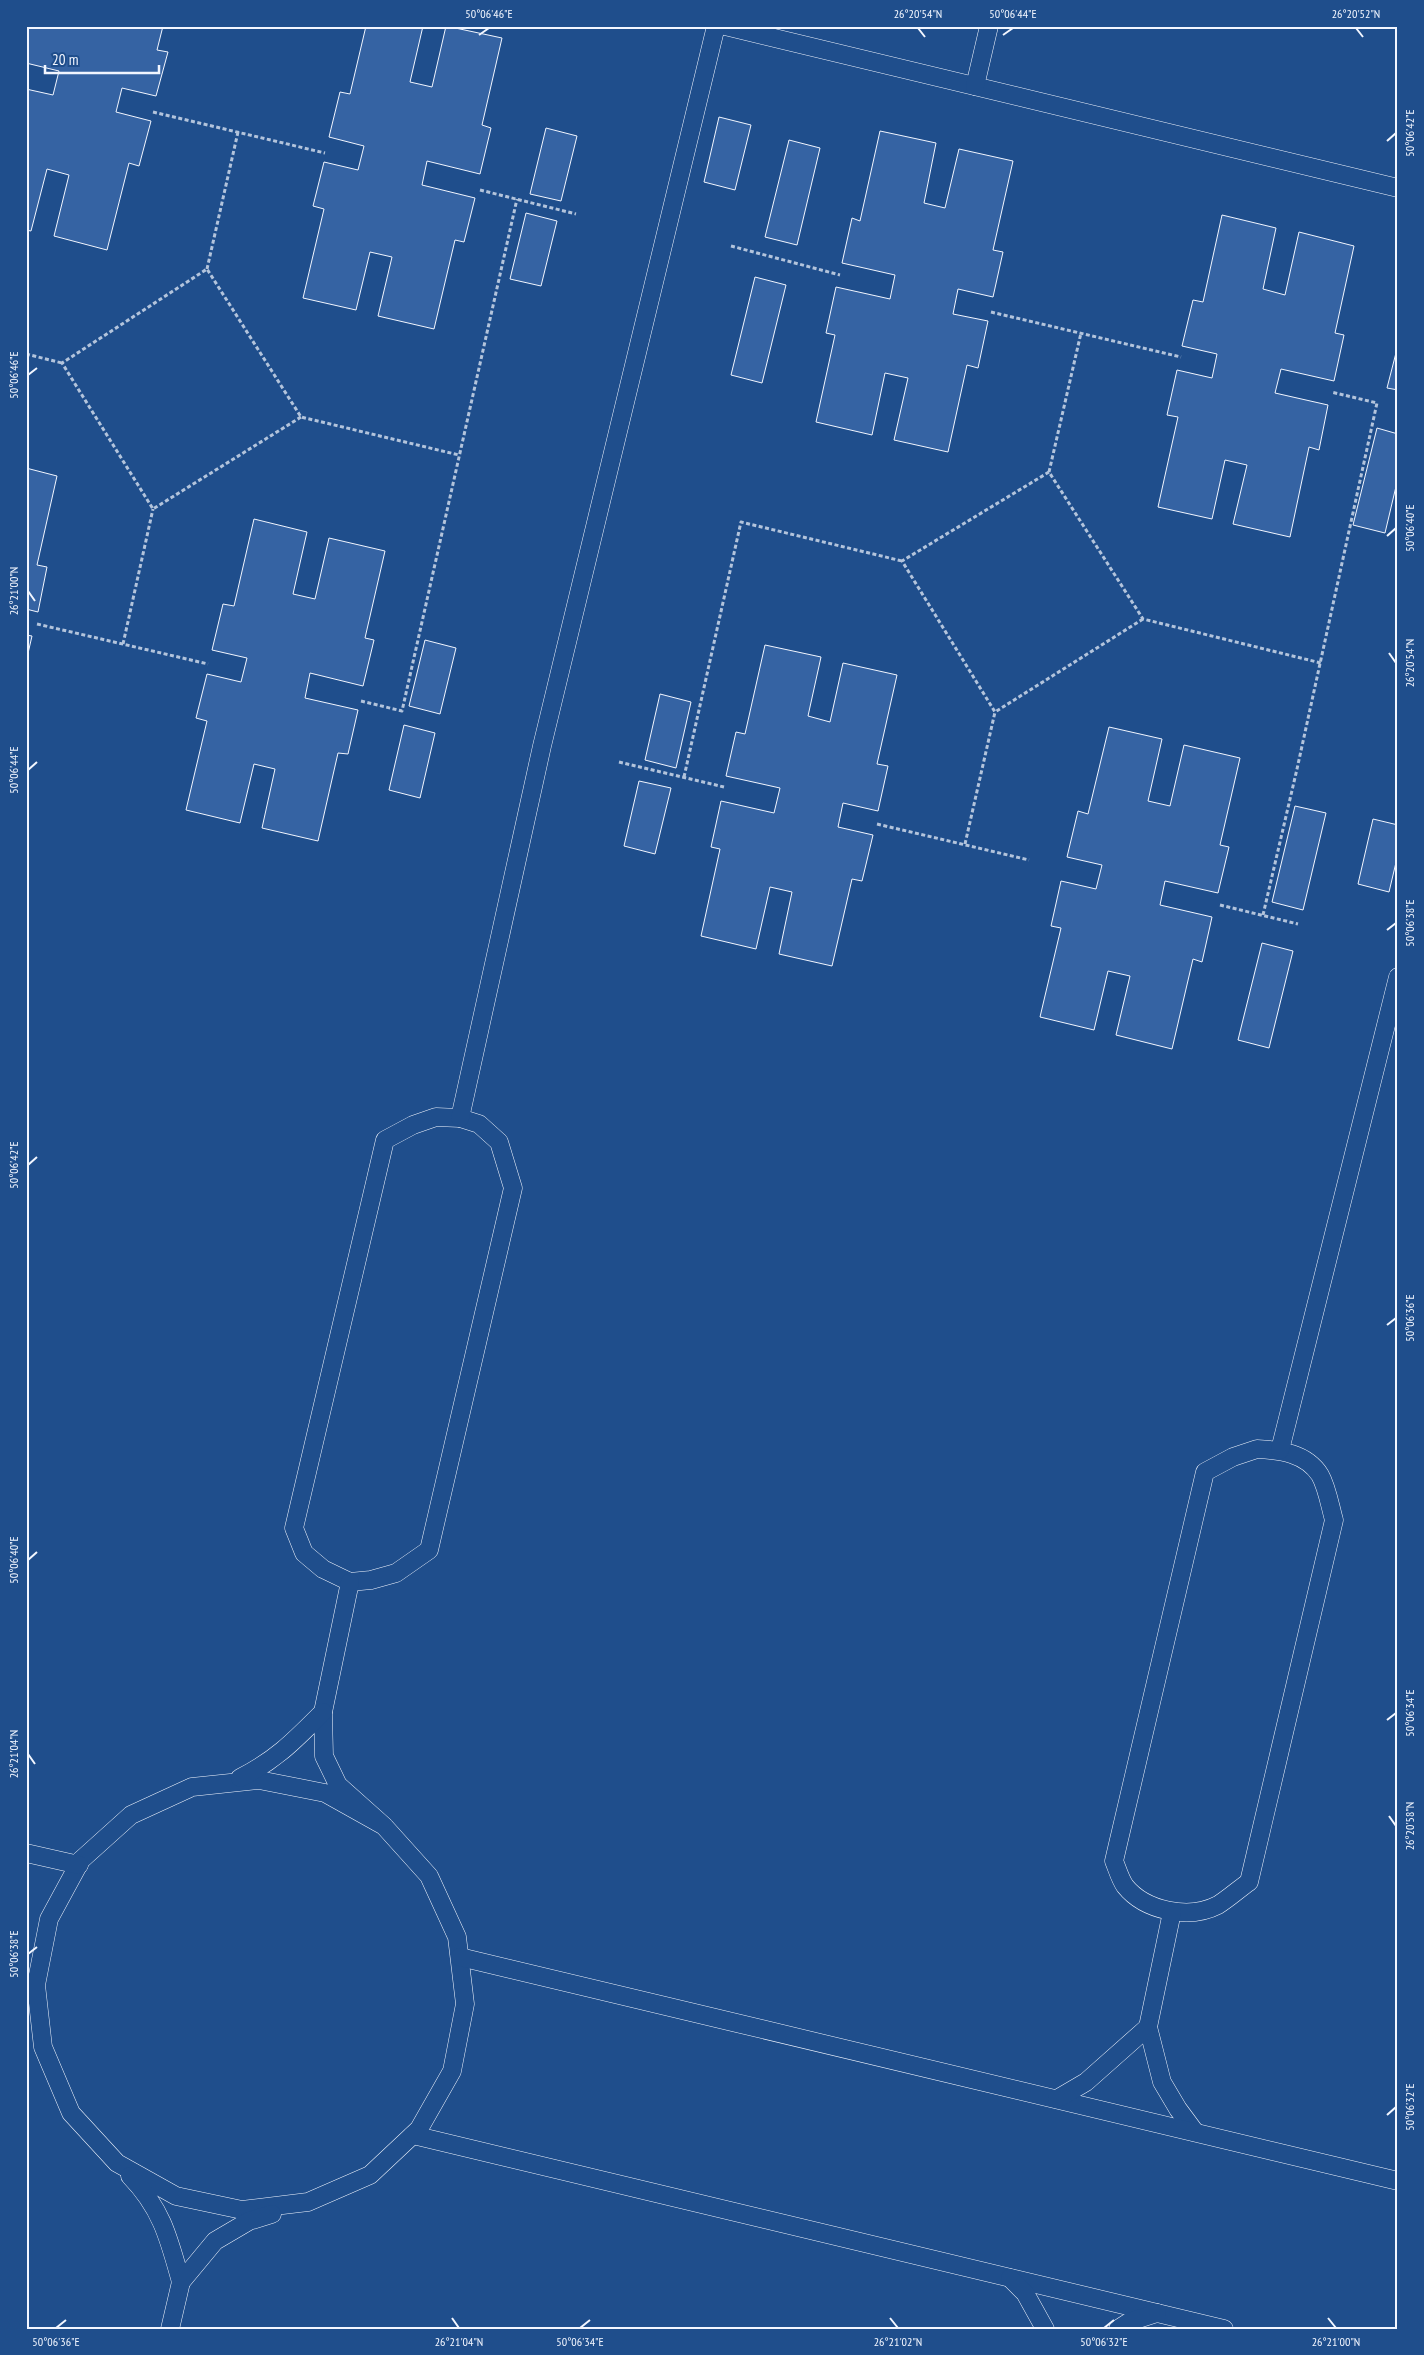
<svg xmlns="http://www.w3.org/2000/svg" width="1424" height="2355" font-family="'PT Sans Narrow',sans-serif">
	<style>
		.building { fill: #3563a3; stroke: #f2f6ff }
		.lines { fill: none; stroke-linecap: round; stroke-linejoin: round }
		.service-casing { stroke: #f2f6ff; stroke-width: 19 }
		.path { stroke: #b3c4dc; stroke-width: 3; stroke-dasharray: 4 2.5; stroke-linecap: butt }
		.service { stroke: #1f4e8c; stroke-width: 18 }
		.ticks { fill: none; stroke: #f2f6ff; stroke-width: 2 }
		.neatline { fill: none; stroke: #f2f6ff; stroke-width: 2 }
		.ticks-label { font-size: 12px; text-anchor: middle; fill: #f2f6ff }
	</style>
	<rect width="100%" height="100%" fill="#1f4e8c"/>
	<!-- building -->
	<g class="building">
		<polygon points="26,26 163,26 157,50 168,52 156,96 122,88 116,112 151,121 139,166 129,163 107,250 54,236 69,175 47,169 31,231 26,230 26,89 53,95 59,71 26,63"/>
		<polygon points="366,26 423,26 410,82 432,87 446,26 502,38 482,125 491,128 480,174 427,161 422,185 475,198 464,242 455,240 434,329 378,316 392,257 370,252 356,310 303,298 324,209 313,206 324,162 358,170 364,146 329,137 340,92 350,94"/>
		<polygon points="719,117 751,125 735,190 704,182"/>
		<polygon points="546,128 577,136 561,201 530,194"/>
		<polygon points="880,131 936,143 924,203 945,208 959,149 1013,161 993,250 1003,252 993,297 958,289 953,314 988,321 978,368 967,365 948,452 894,440 908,378 885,373 872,435 816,422 835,335 826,333 836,287 890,299 895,275 842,263 852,218 860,221"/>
		<polygon points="789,140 820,148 797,245 765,237"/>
		<polygon points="526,213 557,221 541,286 510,279"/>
		<polygon points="1222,215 1276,228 1263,289 1285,295 1299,232 1354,246 1335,333 1344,335 1334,381 1281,369 1275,393 1328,405 1319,450 1309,447 1290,537 1233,524 1247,465 1225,460 1212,519 1158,507 1178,417 1167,415 1177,370 1212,378 1217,354 1182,346 1193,300 1203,302"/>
		<polygon points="755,277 786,285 762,383 731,375"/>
		<polygon points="1398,345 1398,390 1387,388"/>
		<polygon points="1377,428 1398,434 1398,478 1385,533 1353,525"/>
		<polygon points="26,468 57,476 37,565 47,567 38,612 26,609"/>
		<polygon points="254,519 307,532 293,594 315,599 329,538 385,551 365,638 374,640 363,686 310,673 305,698 358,710 348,754 338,753 318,841 262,828 275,769 254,764 240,823 186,810 207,721 196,718 207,674 241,682 247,658 212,650 223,604 234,606"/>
		<polygon points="26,635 32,636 26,662"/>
		<polygon points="425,640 456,648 440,714 409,706"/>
		<polygon points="765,645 821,657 808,716 830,722 843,663 897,675 877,764 888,766 878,811 843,803 838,827 873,835 862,881 852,879 832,966 779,954 792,892 770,887 756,949 701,936 720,849 711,847 721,801 774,813 780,788 726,776 736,732 745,734"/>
		<polygon points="660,694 691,702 676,768 645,760"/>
		<polygon points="404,725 435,733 420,798 389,790"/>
		<polygon points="1109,727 1162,739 1148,801 1170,806 1184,745 1240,758 1220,845 1229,847 1218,893 1165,881 1160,905 1212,917 1202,962 1193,959 1172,1049 1116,1035 1130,976 1108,971 1094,1030 1040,1017 1061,928 1051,926 1061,881 1096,889 1102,865 1067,857 1078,811 1088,814"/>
		<polygon points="639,781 671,788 655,854 624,846"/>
		<polygon points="1295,806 1326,813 1303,910 1272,902"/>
		<polygon points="1373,819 1398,825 1398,854 1389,892 1358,884"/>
		<polygon points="1262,943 1293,951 1269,1048 1238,1040"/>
	</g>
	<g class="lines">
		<!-- service casing -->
		<g class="service-casing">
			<g id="service">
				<polyline points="725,26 1398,188"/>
				<polyline points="975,86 989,26"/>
				<polygon points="436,1117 460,1118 479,1124 499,1142 513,1188 429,1550 396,1573 371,1580 350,1582 323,1569 304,1553 294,1528 385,1140 413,1125"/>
				<polyline points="460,1118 542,746 716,26"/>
				<path d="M1257,1449C1280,1450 1306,1453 1320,1475C1327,1487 1330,1506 1334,1520L1249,1882C1239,1889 1229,1898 1218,1905C1189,1920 1145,1911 1125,1886C1120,1879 1117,1868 1114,1861L1205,1472L1233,1457Z"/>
				<polyline points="1280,1450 1398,977"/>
				<polyline points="350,1582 323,1712 324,1756 338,1785 384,1826 429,1876 457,1937 465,2004 452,2071 419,2129 370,2175 308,2202 242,2210 176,2196 117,2163 71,2113 43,2047 36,1985 49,1919 81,1860 131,1815 192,1787 259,1780 325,1793 384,1826"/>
				<path d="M240,1778C276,1760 295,1740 323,1712"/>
				<polyline points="26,1853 79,1865"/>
				<polyline points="1172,1912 1148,2027 1162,2082 1178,2109 1195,2132"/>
				<polyline points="460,1957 1398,2181"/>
				<polyline points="1057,2099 1086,2082 1148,2027"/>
				<polyline points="413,2135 1224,2329"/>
				<path d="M130,2176C162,2209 169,2239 181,2282"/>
				<polyline points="1010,2278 1025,2293 1045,2329"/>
				<polyline points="170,2329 181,2282 215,2241 249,2221 272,2214"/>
				<polyline points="1118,2329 1129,2322 1157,2313"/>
			</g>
		</g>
		<!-- path -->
		<g class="path">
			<polyline points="153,112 325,153"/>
			<polyline points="480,190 576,214"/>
			<polyline points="731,246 840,275"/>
			<polyline points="207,269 238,132"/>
			<polyline points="991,312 1181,357"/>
			<polyline points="26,354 62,363"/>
			<polyline points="301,417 153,509 62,363 207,269 301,417 459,455"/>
			<polyline points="1049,472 1081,333"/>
			<polyline points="1143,619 995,712 902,561 1049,472 1143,619 1321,663"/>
			<polyline points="37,624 208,664"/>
			<polyline points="123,644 153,509"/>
			<polyline points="361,701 402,711 517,199"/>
			<polyline points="619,762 724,787"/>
			<polyline points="684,777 741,522 902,561"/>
			<polyline points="877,824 1029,860"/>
			<polyline points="965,844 995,712"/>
			<polyline points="1220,905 1298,924"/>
			<polyline points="1263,915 1297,769 1377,403 1331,392"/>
		</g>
		<!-- service -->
		<use href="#service" class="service"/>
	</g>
	<!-- ticks -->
	<path class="ticks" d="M918,28L925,37M1356,28L1363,37M479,35L489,28M1003,35L1013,28M1387,141L1396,133M28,375L37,368M1387,536L1396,528M28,591L35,601M1389,653L1396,663M28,770L37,762M1387,930L1396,923M28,1165L37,1157M1387,1325L1396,1318M28,1560L37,1552M1387,1720L1396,1713M28,1754L35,1764M1389,1816L1396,1826M28,1954L37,1947M1387,2115L1396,2107M452,2318L459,2328M890,2318L898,2328M1328,2318L1336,2328M56,2328L66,2320M580,2328L590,2320M1104,2328L1114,2320"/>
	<!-- border -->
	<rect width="1424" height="2355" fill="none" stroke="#1f4e8c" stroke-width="55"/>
	<!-- scale -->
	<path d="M45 65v8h114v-8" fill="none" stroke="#f2f6ff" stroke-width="2.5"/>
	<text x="52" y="65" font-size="15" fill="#f2f6ff" stroke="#1f4e8c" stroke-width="4" paint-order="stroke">20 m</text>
	<rect x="28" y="28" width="1368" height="2300" class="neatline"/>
	<g class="ticks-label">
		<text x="489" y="18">50°06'46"E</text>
		<text x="918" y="18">26°20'54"N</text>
		<text x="1013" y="18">50°06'44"E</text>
		<text x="1356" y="18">26°20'52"N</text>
		<text transform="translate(1410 133) rotate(-90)" y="4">50°06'42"E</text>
		<text transform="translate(14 375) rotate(-90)" y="4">50°06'46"E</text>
		<text transform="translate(1410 528) rotate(-90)" y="4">50°06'40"E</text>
		<text transform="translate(14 591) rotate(-90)" y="4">26°21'00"N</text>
		<text transform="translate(1410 663) rotate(-90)" y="4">26°20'54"N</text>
		<text transform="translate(14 770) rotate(-90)" y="4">50°06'44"E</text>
		<text transform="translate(1410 923) rotate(-90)" y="4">50°06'38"E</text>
		<text transform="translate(14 1165) rotate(-90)" y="4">50°06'42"E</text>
		<text transform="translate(1410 1318) rotate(-90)" y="4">50°06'36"E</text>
		<text transform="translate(14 1560) rotate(-90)" y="4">50°06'40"E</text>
		<text transform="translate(1410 1713) rotate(-90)" y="4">50°06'34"E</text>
		<text transform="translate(14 1754) rotate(-90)" y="4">26°21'04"N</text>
		<text transform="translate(1410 1826) rotate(-90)" y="4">26°20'58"N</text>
		<text transform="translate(14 1954) rotate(-90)" y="4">50°06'38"E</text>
		<text transform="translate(1410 2107) rotate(-90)" y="4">50°06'32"E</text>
		<text x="56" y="2346">50°06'36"E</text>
		<text x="459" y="2346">26°21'04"N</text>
		<text x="580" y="2346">50°06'34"E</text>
		<text x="898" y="2346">26°21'02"N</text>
		<text x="1104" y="2346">50°06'32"E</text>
		<text x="1336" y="2346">26°21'00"N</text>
	</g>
</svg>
